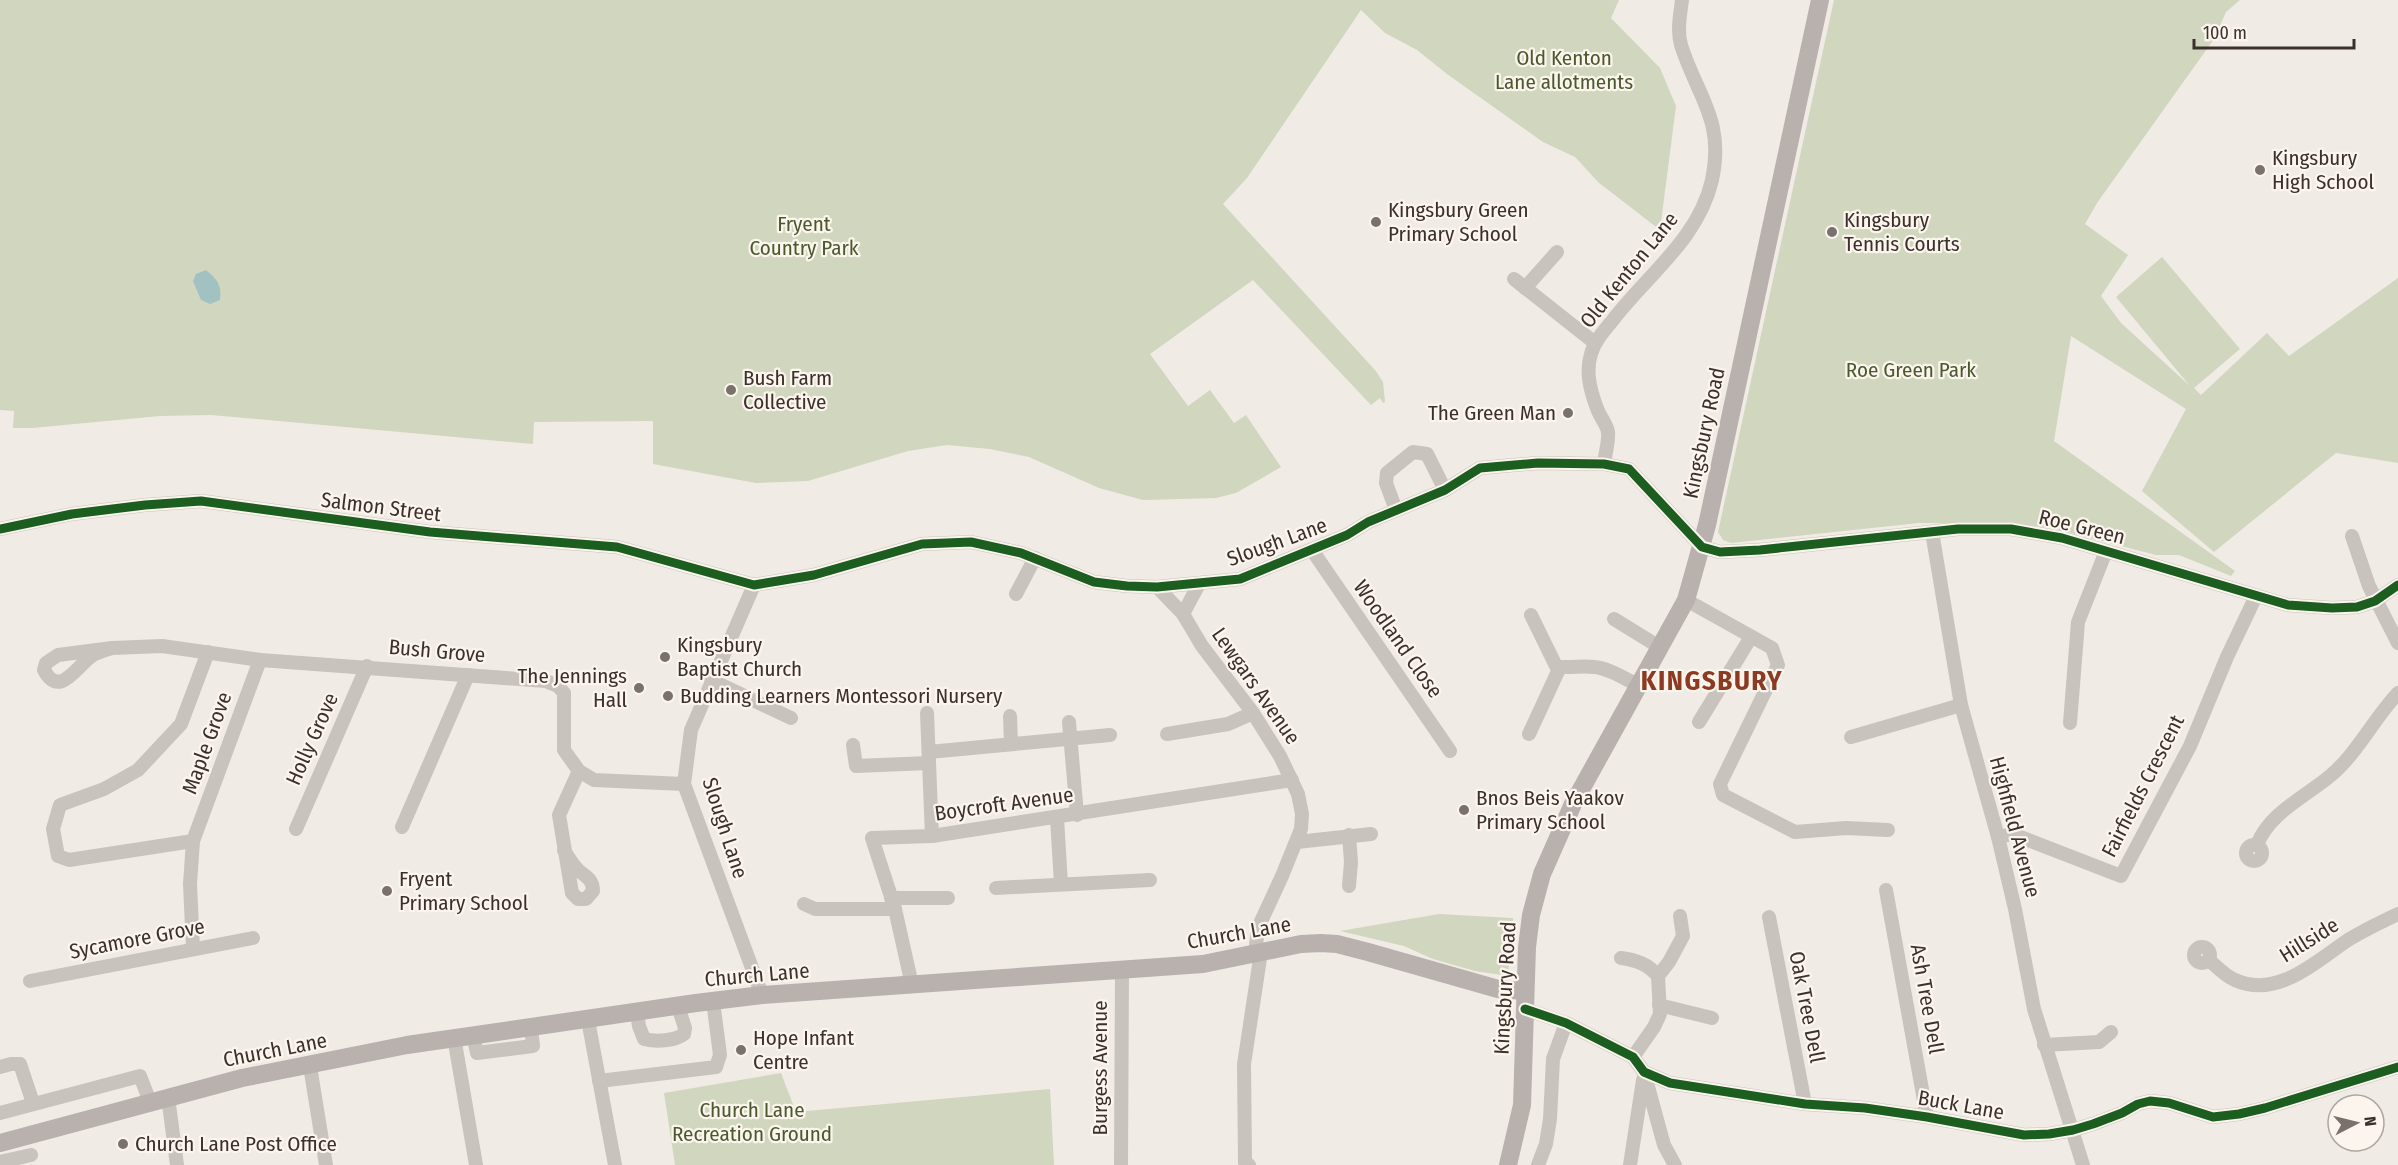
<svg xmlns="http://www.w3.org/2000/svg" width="2398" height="1165" font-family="'Fira Sans Condensed',sans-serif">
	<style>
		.green { fill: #d1d6bf }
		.water { fill: #a1c2c1 }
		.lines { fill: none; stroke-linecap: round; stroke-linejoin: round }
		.minor { stroke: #c9c3be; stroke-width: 14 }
		.major { stroke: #b8b1ad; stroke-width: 18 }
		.cycleway-casing { stroke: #fbf5ee; stroke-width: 13 }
		.cycleway { stroke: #1b5e20; stroke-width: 9 }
		.poi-dot { fill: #7a716c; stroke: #fbf5ee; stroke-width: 2 }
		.labels { text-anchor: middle; stroke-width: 4.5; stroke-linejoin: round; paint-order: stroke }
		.park-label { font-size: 21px; fill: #4a5a2e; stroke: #fbf5ee }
		.poi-label { font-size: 21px; fill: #3b302b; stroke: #fbf5ee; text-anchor: start }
		.street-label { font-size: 21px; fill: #3b302b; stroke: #fbf5ee }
		.district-label { font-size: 27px; font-weight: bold; letter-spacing: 1.5px; fill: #8c3b22; stroke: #fbf5ee }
	</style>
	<rect width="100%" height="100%" fill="#f0ebe5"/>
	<!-- green -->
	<g class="green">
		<polygon points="0,0 1619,0 1611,18 1660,68 1676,106 1660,230 1598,182 1575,157 1543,142 1447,74 1417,50 1385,33 1361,10 1247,178 1223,204 1375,370 1383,382 1385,402 1383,403 1380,398 1371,405 1253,280 1150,354 1188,406 1210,390 1234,423 1246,415 1281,467 1236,493 1216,498 1143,500 1099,488 1029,457 990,449 947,445 908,451 808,481 756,483 653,464 653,421 534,422 533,444 211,415 160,416 32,428 13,428 14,411 0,410"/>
		<polygon points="1834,0 2240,0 2226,12 2214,39 2097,203 2085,224 2128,255 2101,296 2121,323 2190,386 2116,297 2162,257 2240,349 2194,388 2201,395 2267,333 2289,356 2398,278 2398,463 2336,453 2214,552 2142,491 2186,409 2071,336 2054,441 2235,571 2231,576 2179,555 2156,555 2048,527 2012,524 1919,523 1731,543 1723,540 1718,532"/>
		<polygon points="1439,914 1513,918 1508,976 1475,971 1433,959 1404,946 1340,931"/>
		<polygon points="781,1073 796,1112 1050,1089 1054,1165 675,1165 664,1093"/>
	</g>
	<!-- water -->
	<path class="water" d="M206,270C217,279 222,285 220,300L210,304L201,300L193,281L196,274Z"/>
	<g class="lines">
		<!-- minor -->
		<g class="minor">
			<polyline points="1514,279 1595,343"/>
			<polyline points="1525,288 1557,252"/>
			<path d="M1604,464C1605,454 1609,442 1608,432C1607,425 1601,418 1598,411C1591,393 1585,373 1591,354C1595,339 1607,328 1616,316C1651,272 1699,237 1712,180C1725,120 1697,96 1681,45C1677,31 1680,15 1682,0"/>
			<polyline points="1396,510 1386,483 1387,473 1413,452 1427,454 1445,490"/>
			<polyline points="0,529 72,514 145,505 201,501 430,532 617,547 754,585 814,575 922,544 971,542 1021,553 1094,582 1127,586 1157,587 1240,579 1347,535 1368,522 1445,490 1480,468 1538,463 1604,464 1629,469 1702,547 1720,552 1760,550 1958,529 2011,529 2062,538 2288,605 2332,608 2357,607 2375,601 2398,585"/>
			<polyline points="1932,532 1961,705 1998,837 2015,909 2034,1009 2083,1165"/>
			<polyline points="2352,536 2369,586 2398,643"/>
			<polyline points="1312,550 1450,751"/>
			<polyline points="754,585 691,730 684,784 762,995"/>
			<polyline points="1157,587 1183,614 1202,646 1253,713 1280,756 1298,794 1302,814 1301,829 1282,876 1258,928 1255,954"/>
			<polyline points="1016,594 1035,558"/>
			<polyline points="1686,600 1772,648 1778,665 1720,784 1723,795 1795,832 1846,828 1888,830"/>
			<polyline points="1183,614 1199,584"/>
			<path d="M1531,615L1556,666C1569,669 1580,665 1594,667C1609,668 1625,679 1638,685"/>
			<polyline points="1614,619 1661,648"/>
			<path d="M112,648C106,650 99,652 93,655C78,664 60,700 44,670L46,663L58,655L112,648L162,646L260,660L546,681L558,686L564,693V750L579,771L594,780L684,784"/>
			<polyline points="711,680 791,718"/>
			<polyline points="927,713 932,836"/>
			<polyline points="1010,716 1011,744"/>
			<polyline points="1069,722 1077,815"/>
			<polyline points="1699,722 1751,637"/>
			<polyline points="2070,723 2078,622 2106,551"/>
			<polyline points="1167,734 1228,724 1253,713"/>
			<polyline points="1529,734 1560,667"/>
			<polyline points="1851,737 1961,705"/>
			<polyline points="853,745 856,766 929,763"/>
			<polyline points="929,752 1110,735"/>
			<polyline points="1057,818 1061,884"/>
			<polyline points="402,827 468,675"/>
			<polyline points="296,829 367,666"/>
			<polyline points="1998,837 2013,834 2121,876 2190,746 2227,657 2256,596"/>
			<polyline points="193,841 69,860 58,856 53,829 60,805 104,789 138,770 181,724 208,652"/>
			<polyline points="1297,842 1371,834"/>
			<circle cx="2254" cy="853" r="8"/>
			<path d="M2257,845C2269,813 2305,797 2330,776C2356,755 2375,717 2398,693"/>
			<path d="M564,850C568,857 573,865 579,871C587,877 593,880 593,891L586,899H578L572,893L559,815L579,771"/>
			<polyline points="1349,886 1351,862 1349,835"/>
			<polyline points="996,888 1150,880"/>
			<polyline points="1886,890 1927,1117"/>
			<polyline points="891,898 948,898"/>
			<polyline points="804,904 815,909 895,909"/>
			<polyline points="1769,917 1805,1104"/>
			<circle cx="2202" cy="955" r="8"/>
			<polyline points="193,949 190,884 193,841 260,660"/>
			<path d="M1621,958C1636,960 1648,964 1658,976"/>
			<path d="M2209,960C2217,967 2225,976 2235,980C2277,999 2315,962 2348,940C2364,930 2381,922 2398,914"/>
			<polyline points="30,981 253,938"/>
			<polyline points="912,985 895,909 872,838 932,836 1292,780"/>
			<polyline points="1659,1005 1712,1018"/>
			<polyline points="1525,1009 1566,1023 1633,1057 1644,1072 1670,1083 1805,1104 1865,1108 1927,1117 2024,1135 2049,1134 2073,1130 2093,1124 2122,1113 2138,1104 2150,1101 2169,1103 2213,1117 2239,1114 2265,1108 2398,1067"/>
			<path d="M637,1013L639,1026L644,1039C656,1042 675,1041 684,1034L685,1028L678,1006"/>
			<polyline points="588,1020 615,1165"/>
			<polyline points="473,1035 477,1053 533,1046 531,1028"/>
			<polyline points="454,1037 476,1165"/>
			<polyline points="2044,1045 2099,1042 2111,1032"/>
			<polyline points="1633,1057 1654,1027 1660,1014 1658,976 1669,962 1683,936 1680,916"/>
			<polyline points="310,1066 326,1165"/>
			<polyline points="0,1067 11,1064 20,1064 33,1103"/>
			<polyline points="1644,1072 1664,1145 1675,1165"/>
			<polyline points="599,1081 716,1067 720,1055 713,1001"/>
			<polyline points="168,1097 177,1165"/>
			<polyline points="0,1113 140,1076 150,1102"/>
			<polyline points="0,1162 31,1155"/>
			<polyline points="1121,1165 1122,971"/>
			<polyline points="1249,1165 1245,1162 1244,1064 1261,952"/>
			<polyline points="1538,1165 1546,1144 1550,1119 1553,1059 1566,1023"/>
			<polyline points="1630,1165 1643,1080"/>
		</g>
		<!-- major -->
		<g class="major">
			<polyline points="0,1143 242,1078 407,1045 696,1003 762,995 1203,964 1301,944 1321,943 1337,944 1368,952 1498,989 1524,991"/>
			<polyline points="1508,1165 1522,1105 1527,947 1531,915 1542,874 1573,804 1686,600 1707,525 1820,0"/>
		</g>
		<!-- cycleway casing -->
		<g class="cycleway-casing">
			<g id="cycleway">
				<polyline points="0,529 72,514 145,505 201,501 430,532 617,547 754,585 814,575 922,544 971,542 1021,553 1094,582 1127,586 1157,587 1240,579 1347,535 1368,522 1445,490 1480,468 1538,463 1604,464 1629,469 1702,547 1720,552 1760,550 1958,529 2011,529 2062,538 2288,605 2332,608 2357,607 2375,601 2398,585"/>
				<polyline points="1525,1009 1566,1023 1633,1057 1644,1072 1670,1083 1805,1104 1865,1108 1927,1117 2024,1135 2049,1134 2073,1130 2093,1124 2122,1113 2138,1104 2150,1101 2169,1103 2213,1117 2239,1114 2265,1108 2398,1067"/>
			</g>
		</g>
		<!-- cycleway -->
		<use href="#cycleway" class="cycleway"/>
	</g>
	<!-- markers -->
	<g class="poi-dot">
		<circle cx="2260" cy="170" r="6"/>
		<circle cx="1376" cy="222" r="6"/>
		<circle cx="1832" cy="232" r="6"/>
		<circle cx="731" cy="390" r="6"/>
		<circle cx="1568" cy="413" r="6"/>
		<circle cx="665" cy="657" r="6"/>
		<circle cx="639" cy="688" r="6"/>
		<circle cx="668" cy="696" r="6"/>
		<circle cx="1464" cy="810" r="6"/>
		<circle cx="387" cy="891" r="6"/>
		<circle cx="741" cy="1050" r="6"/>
		<circle cx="123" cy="1144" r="6"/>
	</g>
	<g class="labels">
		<!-- park labels -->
		<g class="park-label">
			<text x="1564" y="65">Old Kenton<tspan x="1564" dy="24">Lane allotments</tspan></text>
			<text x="804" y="231">Fryent<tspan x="804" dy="24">Country Park</tspan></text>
			<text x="1911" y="377">Roe Green Park</text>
			<text x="752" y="1117">Church Lane<tspan x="752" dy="24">Recreation Ground</tspan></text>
		</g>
		<!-- poi labels -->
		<g class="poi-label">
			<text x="2272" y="165">Kingsbury<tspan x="2272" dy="24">High School</tspan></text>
			<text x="1388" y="217">Kingsbury Green<tspan x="1388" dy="24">Primary School</tspan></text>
			<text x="1844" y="227">Kingsbury<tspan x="1844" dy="24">Tennis Courts</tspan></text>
			<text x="743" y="385">Bush Farm<tspan x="743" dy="24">Collective</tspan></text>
			<text x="1556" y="420" text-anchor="end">The Green Man</text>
			<text x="677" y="652">Kingsbury<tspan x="677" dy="24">Baptist Church</tspan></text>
			<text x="627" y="683" text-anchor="end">The Jennings<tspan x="627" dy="24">Hall</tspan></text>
			<text x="680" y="703">Budding Learners Montessori Nursery</text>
			<text x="1476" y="805">Bnos Beis Yaakov<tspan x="1476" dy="24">Primary School</tspan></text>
			<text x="399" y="886">Fryent<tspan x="399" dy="24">Primary School</tspan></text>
			<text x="753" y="1045">Hope Infant<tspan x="753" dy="24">Centre</tspan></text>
			<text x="135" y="1151">Church Lane Post Office</text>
		</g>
		<!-- street labels -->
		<g class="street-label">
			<text transform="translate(1629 270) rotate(-51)" y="7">Old Kenton Lane</text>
			<text transform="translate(1704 433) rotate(-78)" y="7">Kingsbury Road</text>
			<text transform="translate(381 507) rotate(7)" y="7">Salmon Street</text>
			<text transform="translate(2082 527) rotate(14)" y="7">Roe Green</text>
			<text transform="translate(1277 542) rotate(-20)" y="7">Slough Lane</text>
			<text transform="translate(1398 639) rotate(55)" y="7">Woodland Close</text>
			<text transform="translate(437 651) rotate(5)" y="7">Bush Grove</text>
			<text transform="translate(1256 686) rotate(55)" y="7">Lewgars Avenue</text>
			<text transform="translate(312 739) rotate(-66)" y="7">Holly Grove</text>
			<text transform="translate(207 743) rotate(-70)" y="7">Maple Grove</text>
			<text transform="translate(2143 786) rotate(-63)" y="7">Fairfields Crescent</text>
			<text transform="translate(1004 804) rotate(-8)" y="7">Boycroft Avenue</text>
			<text transform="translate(2015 827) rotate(75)" y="7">Highfield Avenue</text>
			<text transform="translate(725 828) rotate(72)" y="7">Slough Lane</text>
			<text transform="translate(1239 933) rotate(-10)" y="7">Church Lane</text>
			<text transform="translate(137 939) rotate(-11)" y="7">Sycamore Grove</text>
			<text transform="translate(2309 940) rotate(-32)" y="7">Hillside</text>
			<text transform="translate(757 975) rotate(-5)" y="7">Church Lane</text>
			<text transform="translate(1505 988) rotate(-87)" y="7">Kingsbury Road</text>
			<text transform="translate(1927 999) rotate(80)" y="7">Ash Tree Dell</text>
			<text transform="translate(1807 1007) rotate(79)" y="7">Oak Tree Dell</text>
			<text transform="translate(275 1050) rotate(-11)" y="7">Church Lane</text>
			<text transform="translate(1100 1068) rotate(-90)" y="7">Burgess Avenue</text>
			<text transform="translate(1961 1105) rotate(10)" y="7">Buck Lane</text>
		</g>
		<!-- district labels -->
		<g class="district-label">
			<text x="1712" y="690">KINGSBURY</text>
		</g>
	</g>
	<!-- north arrow -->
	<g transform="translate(2356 1123) rotate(83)"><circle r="28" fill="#fbf5ee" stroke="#aea6a0" stroke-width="1.5"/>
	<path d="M0-4.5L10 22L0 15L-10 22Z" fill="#7a716c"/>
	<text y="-9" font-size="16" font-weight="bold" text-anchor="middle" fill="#3b302b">N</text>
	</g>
	<!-- scale -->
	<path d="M2194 39v9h160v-9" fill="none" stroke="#3b302b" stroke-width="3"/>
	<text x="2203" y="39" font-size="18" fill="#3b302b" stroke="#fbf5ee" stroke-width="4.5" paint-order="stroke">100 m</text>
</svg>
